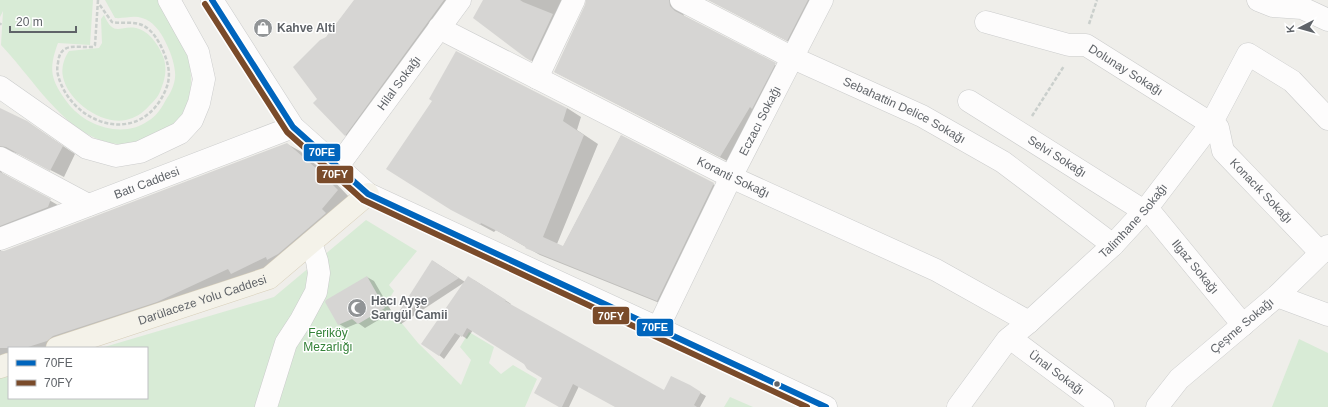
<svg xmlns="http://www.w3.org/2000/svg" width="1328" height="407" font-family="Helvetica,sans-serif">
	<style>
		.green { fill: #d8ebd6 }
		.shadow { fill: #0003 }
		.building { fill: #d6d5d3 }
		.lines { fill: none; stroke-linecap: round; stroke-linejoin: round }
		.minor-casing { stroke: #cbcccc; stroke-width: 23 }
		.major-casing { stroke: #d7ceb8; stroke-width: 23 }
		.path { stroke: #cacfcc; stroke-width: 2.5; stroke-dasharray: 4 2; stroke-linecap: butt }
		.minor { stroke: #fdfcfc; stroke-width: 22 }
		.major { stroke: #f4f2e9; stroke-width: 22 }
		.bus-1-casing { stroke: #fff; stroke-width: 9 }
		.bus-2-casing { stroke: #fff; stroke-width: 9 }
		.bus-1 { stroke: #0065bd; stroke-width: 6 }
		.bus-2 { stroke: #7a4b2a; stroke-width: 6 }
		.bus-dot { fill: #5f6368; stroke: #fff; stroke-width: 1.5 }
		.labels { text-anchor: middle; stroke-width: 3; stroke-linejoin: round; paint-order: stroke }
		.poi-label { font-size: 12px; font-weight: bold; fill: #5f6368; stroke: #fff; text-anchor: start }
		.street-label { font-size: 12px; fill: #5f6368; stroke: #fff }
		.park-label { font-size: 12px; fill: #348238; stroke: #fff }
		.line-badge { stroke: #fff; stroke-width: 1.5 }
		.badge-label { font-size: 11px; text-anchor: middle; font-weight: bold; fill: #fff }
	</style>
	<rect width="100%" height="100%" fill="#efeeea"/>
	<!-- green -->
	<g class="green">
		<path d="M0,0H93L90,45L58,43C48,70 51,80 67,102C84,126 123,139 148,121C157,116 162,107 167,98C172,91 176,81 175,72C174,61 170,51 165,41C161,32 152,20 142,18C133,15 124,19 115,18L105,0H160C166,10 175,20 179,31C190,56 197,86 184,110C182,114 180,118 178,121C171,127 160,133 152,137C129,146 113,147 91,136C56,119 28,73 1,45L3,11L0,17Z"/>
		<path d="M104,15C114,38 120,25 136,28C150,31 160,47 164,59C167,70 165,79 161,89C159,96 154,101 149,106C143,113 135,118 126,120C101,125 68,101 63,77C61,68 64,58 69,51L99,48L102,43L101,19Z"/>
		<polygon points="366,220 417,251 389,285 394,291 386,304 418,343 461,385 471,360 460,347 469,332 494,347 489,363 501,374 513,365 537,379 525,407 0,407 0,378 9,375 9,398 147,398 147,348 101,348 274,297"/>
		<polygon points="1299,339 1328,353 1328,407 1272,407"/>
		<polygon points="730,397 753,407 724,407"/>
	</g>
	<!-- shadow -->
	<g class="shadow">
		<polygon points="355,0 462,0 357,142 345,135 319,99 326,38"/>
		<polygon points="484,0 578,0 540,66 526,57"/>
		<polygon points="587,0 685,0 682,9 684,16 788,72 733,164 555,72 586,5"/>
		<polygon points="709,0 826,0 801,48"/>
		<polygon points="567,108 581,117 577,130 598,144 557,244 563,247 621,136 728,192 672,308 540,255 496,230 494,232 466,217"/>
		<polygon points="0,109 39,130 75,154 64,177 19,154 13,152 0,167"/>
		<polygon points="287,144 300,151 330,177 350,198 291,261 60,348 9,348 9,356 0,358 0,167 2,173 63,208 0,244 1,251 5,252"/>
		<polygon points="433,261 465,282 401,324 394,320"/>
		<polygon points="367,277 374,281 392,312 365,328 358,323 346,328 339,324"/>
		<polygon points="474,280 511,304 510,305 664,391 672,377 706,396 700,407 617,407 579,386 569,407 561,407 544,378 525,364 473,330 467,339 461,335 444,359 439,355"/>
	</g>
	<!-- building -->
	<g class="building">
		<polygon points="354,0 444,0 345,136 313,103 317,99 293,67 320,40 326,37"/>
		<polygon points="483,0 520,0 523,2 553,14 531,61 526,58 473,18"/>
		<polygon points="586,0 669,0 670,6 675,11 776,63 752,109 750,107 720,157 554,72 585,5"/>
		<polygon points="708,0 808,0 787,41"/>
		<polygon points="456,51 567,108 563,121 584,135 543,237 563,246 621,135 714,183 657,301 525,248 526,247 501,233 481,223 480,225 451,210 386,169 432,101 429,99"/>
		<polygon points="0,108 27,121 63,146 50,171 6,147 0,146"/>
		<polygon points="287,143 317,169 338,190 322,209 326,213 278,254 267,260 266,257 231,274 228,269 157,302 53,336 47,341 25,348 0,348 0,251 4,251"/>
		<polygon points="0,172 51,199 48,207 0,226"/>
		<polygon points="432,260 459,278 393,321"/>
		<polygon points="367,276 385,308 358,324 352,319 338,325 325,302 326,300"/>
		<polygon points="468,276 506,300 505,301 664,390 671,376 690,385 701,392 694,405 697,407 615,407 573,384 562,407 559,407 534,393 542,378 527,369 524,364 467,328 462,337 455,333 439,356 421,344"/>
	</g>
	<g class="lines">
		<!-- minor casing -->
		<g class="minor-casing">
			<g id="minor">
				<polyline points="212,0 293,127 368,194 658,328 826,407"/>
				<path id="s1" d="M681,0L791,57L922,116L1003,162L1113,245"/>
				<polyline points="1258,0 1273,6 1302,8 1328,20"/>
				<path id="s2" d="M986,22L1069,45H1086L1218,128L1223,151L1321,253"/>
				<path id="s3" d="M439,28L731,177L936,270L1029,322"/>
				<polyline points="537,78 574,0"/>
				<polyline points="0,87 87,148 116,156 140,152 180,133 192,120 199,103 204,79 198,52 169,0"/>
				<path id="s4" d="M969,101L1144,211"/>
				<polyline points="0,158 88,205"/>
				<path id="s5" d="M338,166L460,0"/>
				<path id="s6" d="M1147,208L1243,325"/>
				<path id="s7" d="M0,239L293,127"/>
				<polyline points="1277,296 1328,315"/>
				<path id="s8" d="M658,328L731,177L822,0"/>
				<path id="s9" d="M1010,338L1103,407"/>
				<polyline points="266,407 286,343 301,320 316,292 319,273 317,261 311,243"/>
				<path id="s10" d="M958,407L1007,340L1029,322L1113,245L1147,208L1211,124L1248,54L1292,81L1328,119"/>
				<path id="s11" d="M1157,407L1179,379L1277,296L1328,246"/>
			</g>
		</g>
		<!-- major casing -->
		<g class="major-casing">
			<g id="major">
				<path id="s12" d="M57,348L269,278L368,194"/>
				<polyline points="0,367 9,364"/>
			</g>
		</g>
		<!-- path -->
		<g class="path">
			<path d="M98,0L95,45L93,47C77,48 60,41 58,63C57,67 57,71 58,75C70,122 133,146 161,99C171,82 171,71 164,53C160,43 153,30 142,25C133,21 122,24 112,22L99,4"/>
			<polyline points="1089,24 1097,0"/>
			<polyline points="0,25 1,23"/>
			<polyline points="1032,116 1064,66"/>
		</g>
		<!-- minor -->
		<use href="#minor" class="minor"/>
		<!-- major -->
		<use href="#major" class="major"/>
		<!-- bus-1 casing -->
		<g class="bus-1-casing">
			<polyline id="bus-1" points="212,0 293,127 368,194 826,407"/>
		</g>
		<!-- bus-2 casing -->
		<g class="bus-2-casing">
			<polyline id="bus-2" points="205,4 287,132 363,200 807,407"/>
		</g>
		<!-- bus-1 -->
		<use href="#bus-1" class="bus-1"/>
		<!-- bus-2 -->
		<use href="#bus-2" class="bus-2"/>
	</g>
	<!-- icons -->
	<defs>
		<g id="shop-disc" transform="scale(1)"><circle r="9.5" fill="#919496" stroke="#fff"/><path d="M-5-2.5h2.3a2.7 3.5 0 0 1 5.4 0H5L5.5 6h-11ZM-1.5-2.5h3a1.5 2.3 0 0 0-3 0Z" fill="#fff"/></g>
		<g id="mosque-disc" transform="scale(1)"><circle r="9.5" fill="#919496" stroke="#fff"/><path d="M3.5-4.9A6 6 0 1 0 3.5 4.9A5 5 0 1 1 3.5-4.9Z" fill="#fff"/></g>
	</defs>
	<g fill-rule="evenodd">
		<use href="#shop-disc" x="263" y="28"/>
		<use href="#mosque-disc" x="357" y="308"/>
	</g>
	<!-- markers -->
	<circle class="bus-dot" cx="777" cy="384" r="3.5"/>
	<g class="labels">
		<!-- poi labels -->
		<g class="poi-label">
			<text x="277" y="32">Kahve Alti</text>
			<text x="371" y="305">Hacı Ayşe<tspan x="371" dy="14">Sarıgül Camii</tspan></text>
		</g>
		<!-- street labels -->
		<g class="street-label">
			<text dy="4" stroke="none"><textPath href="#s2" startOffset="150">Dolunay Sokağı</textPath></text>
			<text dy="4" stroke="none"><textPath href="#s5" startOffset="103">Hilal Sokağı</textPath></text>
			<text dy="4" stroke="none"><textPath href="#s1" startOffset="249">Sebahattin Delice Sokağı</textPath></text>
			<text dy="4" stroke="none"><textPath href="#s8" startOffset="231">Eczacı Sokağı</textPath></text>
			<text dy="4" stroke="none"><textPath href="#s4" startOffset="104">Selvi Sokağı</textPath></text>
			<text dy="4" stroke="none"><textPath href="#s3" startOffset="330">Koranti Sokağı</textPath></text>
			<text dy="4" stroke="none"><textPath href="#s7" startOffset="157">Batı Caddesi</textPath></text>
			<text dy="4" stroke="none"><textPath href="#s2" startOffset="338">Konacık Sokağı</textPath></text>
			<text dy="4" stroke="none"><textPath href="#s10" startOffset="257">Talimhane Sokağı</textPath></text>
			<text dy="4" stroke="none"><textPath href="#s6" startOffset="76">Ilgaz Sokağı</textPath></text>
			<text dy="4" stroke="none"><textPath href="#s12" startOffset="153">Darülaceze Yolu Caddesi</textPath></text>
			<text dy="4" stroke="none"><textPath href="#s11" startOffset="118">Çeşme Sokağı</textPath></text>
			<text dy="4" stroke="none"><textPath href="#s9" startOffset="58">Ünal Sokağı</textPath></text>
		</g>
		<!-- park labels -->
		<g class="park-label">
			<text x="328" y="337">Feriköy<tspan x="328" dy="14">Mezarlığı</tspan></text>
		</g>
	</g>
	<g class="line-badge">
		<rect x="303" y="143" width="38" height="19" rx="4" fill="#0065bd"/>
		<rect x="316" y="165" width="38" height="19" rx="4" fill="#7a4b2a"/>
		<rect x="592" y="306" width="38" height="19" rx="4" fill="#7a4b2a"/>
		<rect x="636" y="318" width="38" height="19" rx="4" fill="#0065bd"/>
	</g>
	<g class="badge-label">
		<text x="322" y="156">70FE</text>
		<text x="335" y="178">70FY</text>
		<text x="611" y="320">70FY</text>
		<text x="655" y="331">70FE</text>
	</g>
	<!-- legend -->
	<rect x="8" y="347" width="140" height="52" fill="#ffffff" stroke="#bfc1c3"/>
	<rect x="16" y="360" width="20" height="6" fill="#0065bd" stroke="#bfc1c3"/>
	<text x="44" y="367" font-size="12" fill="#5f6368">70FE</text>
	<rect x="16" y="380" width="20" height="6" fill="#7a4b2a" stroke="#bfc1c3"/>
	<text x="44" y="387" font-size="12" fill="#5f6368">70FY</text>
	<!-- north arrow -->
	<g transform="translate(1300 28) rotate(264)" stroke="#ffffff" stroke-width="3" paint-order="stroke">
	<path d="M0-3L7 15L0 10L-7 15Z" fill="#5f6368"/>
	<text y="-6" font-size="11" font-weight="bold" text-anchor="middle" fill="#5f6368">K</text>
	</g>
	<!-- scale -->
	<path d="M10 26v6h66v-6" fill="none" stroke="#5f6368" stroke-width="2"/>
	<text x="16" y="26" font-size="12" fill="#5f6368" stroke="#ffffff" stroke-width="3" paint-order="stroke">20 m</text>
</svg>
